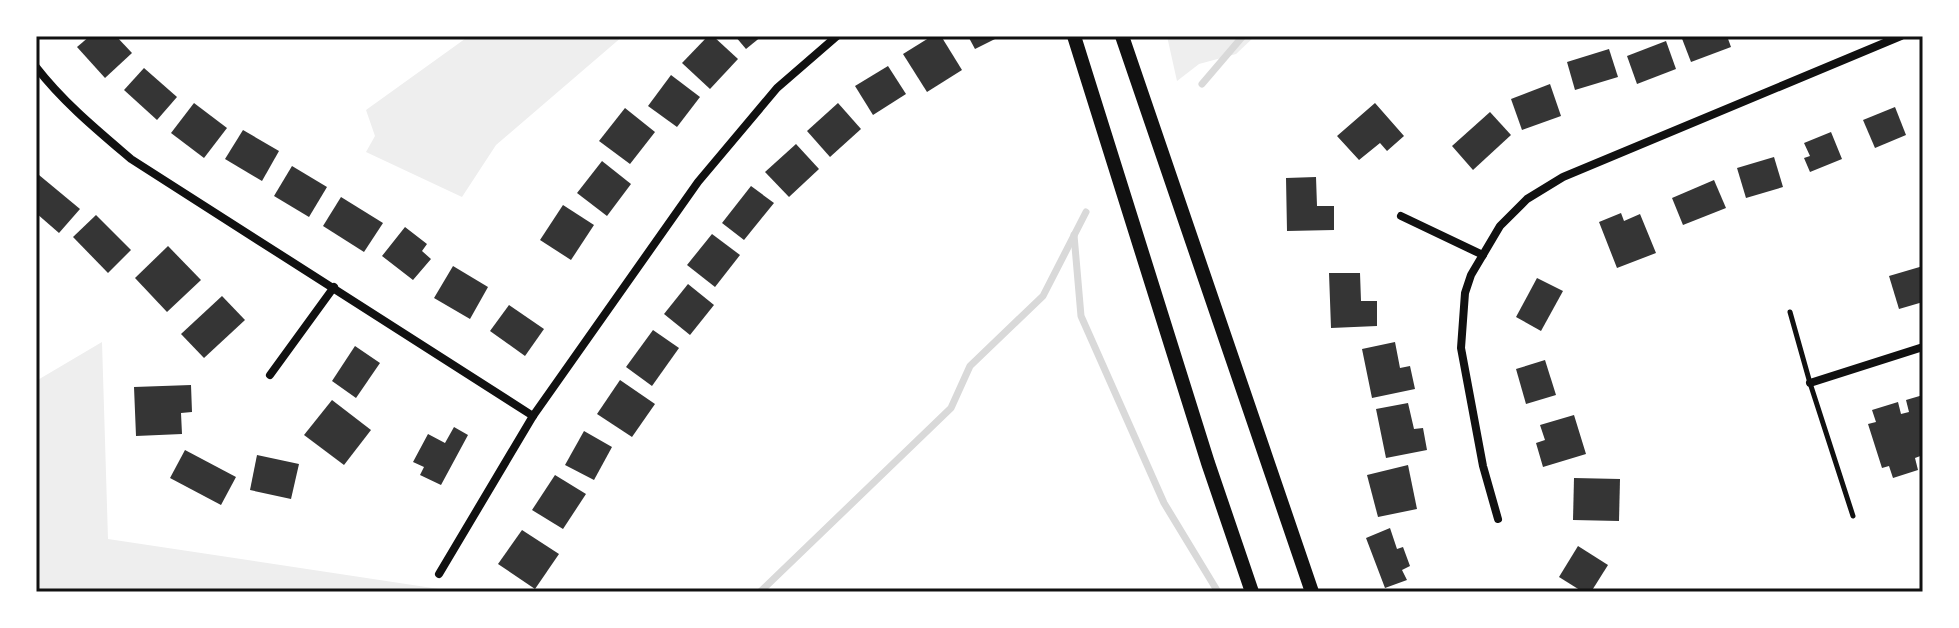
<svg xmlns="http://www.w3.org/2000/svg" width="1959" height="628" font-family="Cabin,sans-serif">
	<style>
		.green { fill: #eee }
		.lines { fill: none; stroke-linecap: round; stroke-linejoin: round }
		.stream { stroke: #d9d9d9; stroke-width: 7 }
		.building { fill: #353535 }
		.service { stroke: #111; stroke-width: 5 }
		.minor { stroke: #111; stroke-width: 8 }
		.secondary { stroke: #111; stroke-width: 14 }
		.neatline { fill: none; stroke: #111; stroke-width: 3 }
	</style>
	<rect width="100%" height="100%" fill="#fff"/>
	<!-- green -->
	<g class="green">
		<polygon points="469,36 623,36 496,145 462,197 366,152 375,136 366,110"/>
		<polygon points="1167,36 1255,36 1236,54 1199,64 1177,81"/>
		<polygon points="102,342 108,539 459,592 36,592 36,381"/>
	</g>
	<g class="lines">
		<!-- stream -->
		<g class="stream">
			<polyline points="1202,84 1243,36"/>
			<polyline points="1074,235 1081,316 1164,503 1218,592"/>
			<polyline points="760,592 951,408 970,366 1043,296 1086,212"/>
		</g>
	</g>
	<!-- building -->
	<g class="building">
		<polygon points="90,36 116,36 132,53 105,78 77,47"/>
		<polygon points="708,36 713,36 738,59 710,89 682,63"/>
		<polygon points="735,36 762,36 746,49"/>
		<polygon points="932,36 941,36 962,70 927,92 903,54"/>
		<polygon points="968,36 1001,36 975,49"/>
		<polygon points="1681,36 1727,36 1731,47 1691,62"/>
		<polygon points="1666,41 1676,69 1637,84 1627,56"/>
		<polygon points="1609,49 1618,77 1575,90 1567,62"/>
		<polygon points="888,66 906,94 873,115 855,86"/>
		<polygon points="144,68 177,97 157,120 124,90"/>
		<polygon points="671,75 700,97 677,127 648,106"/>
		<polygon points="1550,84 1561,116 1522,130 1511,99"/>
		<polygon points="194,103 227,128 204,158 171,133"/>
		<polygon points="838,103 861,129 830,157 807,131"/>
		<polygon points="1375,103 1404,136 1387,151 1380,143 1359,160 1337,136"/>
		<polygon points="1895,107 1906,135 1875,148 1863,120"/>
		<polygon points="625,108 655,132 630,164 599,141"/>
		<polygon points="1490,112 1511,135 1473,170 1452,146"/>
		<polygon points="243,130 279,151 262,181 225,159"/>
		<polygon points="1831,132 1842,159 1810,172 1804,158 1810,156 1804,143"/>
		<polygon points="796,144 819,169 789,197 765,172"/>
		<polygon points="1774,157 1783,187 1746,198 1737,168"/>
		<polygon points="602,161 631,184 607,216 577,193"/>
		<polygon points="292,166 327,187 309,217 274,196"/>
		<polygon points="39,175 80,209 59,233 36,213 36,179"/>
		<polygon points="1316,177 1317,206 1334,206 1334,230 1287,231 1286,178"/>
		<polygon points="1714,180 1726,208 1683,225 1672,198"/>
		<polygon points="751,186 774,203 744,240 722,223"/>
		<polygon points="341,197 383,223 364,252 323,226"/>
		<polygon points="563,205 594,225 571,260 540,240"/>
		<polygon points="1621,213 1624,221 1640,214 1656,253 1617,268 1599,222"/>
		<polygon points="96,215 131,250 108,273 73,237"/>
		<polygon points="405,227 427,244 422,251 431,259 413,280 382,256"/>
		<polygon points="712,234 740,255 715,287 687,265"/>
		<polygon points="168,246 201,280 167,312 135,278"/>
		<polygon points="453,266 488,287 470,319 434,298"/>
		<polygon points="1923,266 1923,302 1899,309 1889,276"/>
		<polygon points="1329,273 1360,273 1361,301 1377,301 1377,326 1331,328"/>
		<polygon points="1537,278 1563,291 1541,331 1516,317"/>
		<polygon points="688,284 714,305 690,335 664,314"/>
		<polygon points="222,296 245,320 204,358 181,334"/>
		<polygon points="509,305 544,329 525,356 490,331"/>
		<polygon points="653,330 679,348 652,386 626,367"/>
		<polygon points="1395,342 1400,368 1410,366 1415,389 1372,398 1362,349"/>
		<polygon points="355,346 380,363 356,398 332,381"/>
		<polygon points="1545,360 1556,395 1526,404 1516,369"/>
		<polygon points="620,380 655,404 632,437 597,414"/>
		<polygon points="191,385 192,412 181,413 182,434 136,436 134,387"/>
		<polygon points="1923,395 1923,455 1915,458 1918,470 1893,478 1889,466 1882,468 1868,424 1876,422 1872,410 1898,402 1901,414 1909,412 1906,400"/>
		<polygon points="332,400 371,430 344,465 304,435"/>
		<polygon points="1408,403 1414,429 1423,428 1427,450 1386,458 1376,409"/>
		<polygon points="1574,415 1586,454 1543,467 1536,443 1545,440 1540,425"/>
		<polygon points="454,427 468,435 441,485 420,475 424,467 413,462 428,434 445,443"/>
		<polygon points="584,431 612,447 594,480 565,465"/>
		<polygon points="185,450 236,477 221,505 170,478"/>
		<polygon points="257,455 299,464 291,499 250,490"/>
		<polygon points="1408,465 1417,509 1378,517 1367,475"/>
		<polygon points="555,475 586,494 563,529 532,510"/>
		<polygon points="1574,478 1620,479 1619,521 1573,520"/>
		<polygon points="1390,528 1397,549 1403,547 1410,566 1402,570 1407,580 1385,588 1366,538"/>
		<polygon points="522,530 559,554 535,589 498,564"/>
		<polygon points="1578,546 1608,565 1591,592 1583,592 1559,577"/>
	</g>
	<g class="lines">
		<!-- service -->
		<polyline class="service" points="1790,312 1810,383 1853,516"/>
		<!-- minor -->
		<g class="minor">
			<path d="M36,67C63,102 97,130 131,159L533,416"/>
			<polyline points="1401,216 1483,255"/>
			<polyline points="270,375 334,287"/>
			<polyline points="1810,383 1923,347"/>
			<polyline points="1498,519 1483,466 1461,348 1465,293 1471,275 1500,226 1527,199 1563,177 1901,36"/>
			<polyline points="439,574 533,416 698,182 777,88 837,36"/>
		</g>
		<!-- secondary -->
		<g class="secondary">
			<polyline points="1074,36 1208,463 1252,592"/>
			<polyline points="1122,36 1312,592"/>
		</g>
	</g>
	<!-- border -->
	<rect width="1959" height="628" fill="none" stroke="#ffffff" stroke-width="76"/>
	<rect x="38" y="38" width="1883" height="552" class="neatline"/>
</svg>
